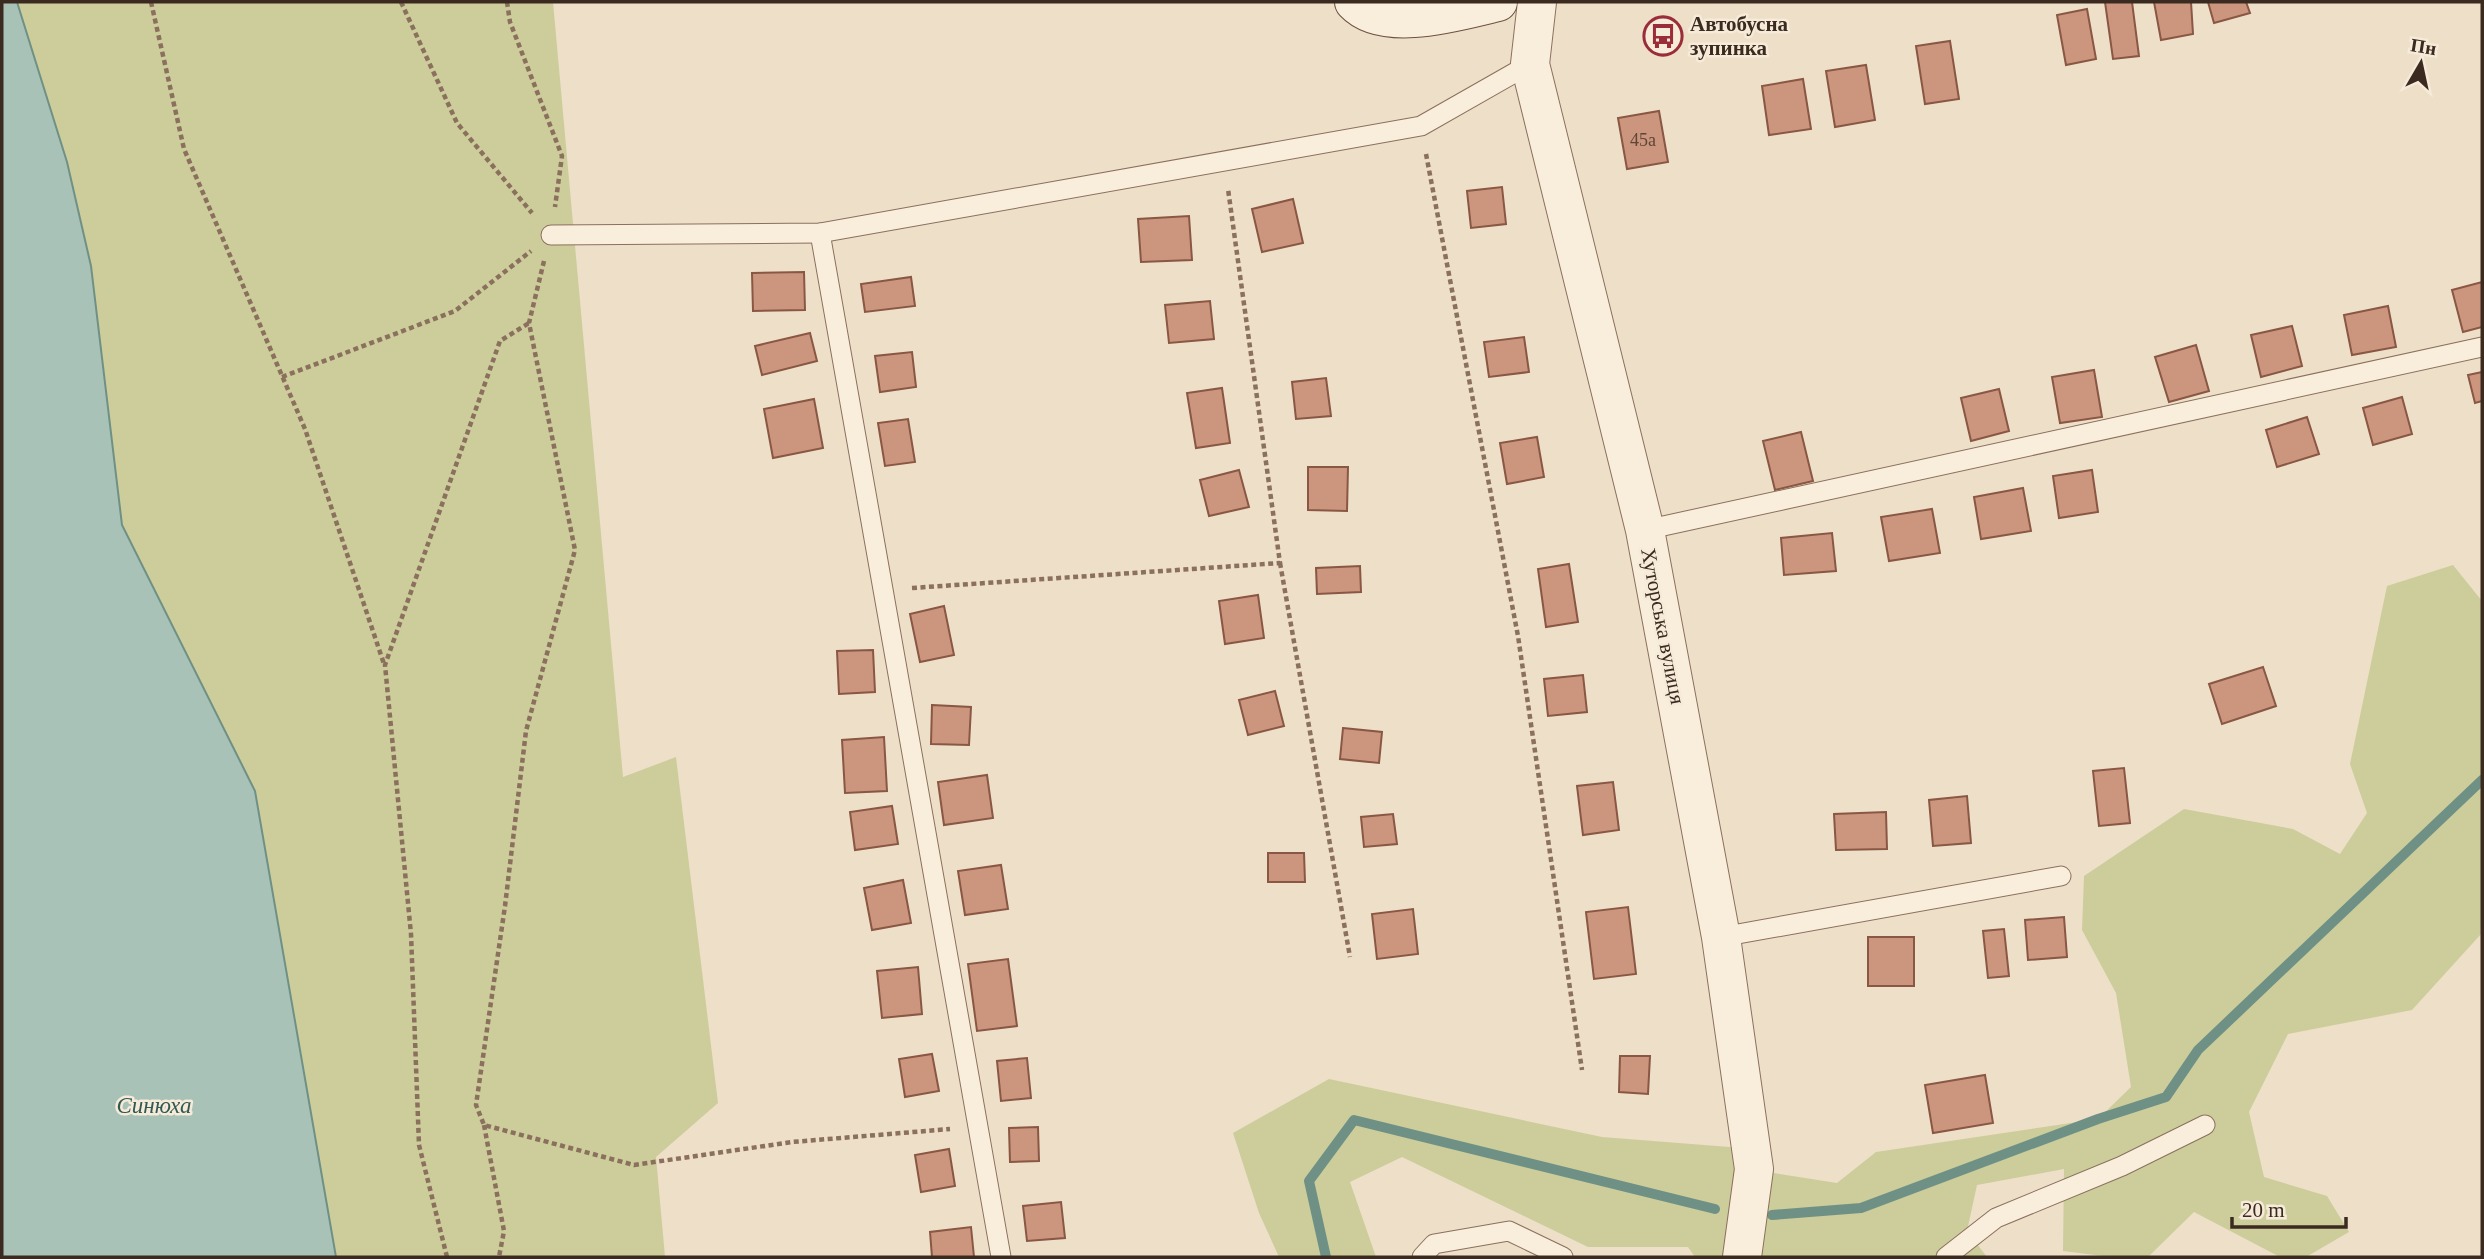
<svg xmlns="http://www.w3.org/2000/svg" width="2484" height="1259" font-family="Georgia,serif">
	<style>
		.green { fill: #cccd9b }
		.water { fill: #a9c2b8; stroke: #6f9185; stroke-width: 2 }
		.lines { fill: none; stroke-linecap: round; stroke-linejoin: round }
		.stream { stroke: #6f9185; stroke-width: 10 }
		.building { fill: #cc967e; stroke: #895743; stroke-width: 2 }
		.lane-casing { stroke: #8a705d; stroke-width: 21 }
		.street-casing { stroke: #8a705d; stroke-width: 40 }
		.secondary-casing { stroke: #6c5140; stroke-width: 40 }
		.path { stroke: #8a705d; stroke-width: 4.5; stroke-dasharray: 5 3.5; stroke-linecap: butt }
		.lane { stroke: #f9eddb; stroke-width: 19 }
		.street { stroke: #f9eddb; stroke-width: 38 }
		.secondary { stroke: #f9eddb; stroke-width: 38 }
		.labels { text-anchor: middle; stroke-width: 5; stroke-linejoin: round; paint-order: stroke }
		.number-label { font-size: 18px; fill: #5f4538 }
		.poi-label { font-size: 21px; font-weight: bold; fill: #3b2a20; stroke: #f6ead8; text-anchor: start }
		.street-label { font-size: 21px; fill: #3b2a20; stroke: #f6ead8 }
		.water-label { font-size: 23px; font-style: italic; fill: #305a53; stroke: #f6ead8 }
	</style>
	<rect width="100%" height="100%" fill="#eedfc8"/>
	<!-- green -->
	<g class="green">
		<polygon points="17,2 553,2 623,777 676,757 718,1103 656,1157 665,1257 336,1257 255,791 122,525 91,266 67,162"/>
		<polygon points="2453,565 2482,601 2482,933 2412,1010 2288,1034 2249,1112 2264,1177 2327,1196 2349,1232 2306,1257 2280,1257 2194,1212 2148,1257 2111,1257 2063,1251 2064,1169 1977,1185 1967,1231 1987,1257 1695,1257 1688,1247 1588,1247 1402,1157 1350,1182 1376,1257 1279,1257 1259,1213 1233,1133 1329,1079 1602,1137 1755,1149 1754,1170 1837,1183 1876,1152 2098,1119 2131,1087 2116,993 2082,930 2084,876 2184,809 2293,829 2340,854 2367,813 2350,764 2387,586"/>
	</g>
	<!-- water -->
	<polygon class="water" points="2,2 17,2 67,162 91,266 122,525 255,791 336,1257 2,1257"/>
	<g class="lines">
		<!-- stream -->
		<g class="stream">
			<polyline points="1772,1215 1861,1208 2098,1119 2166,1097 2198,1050 2482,780"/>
			<polyline points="1326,1257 1309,1181 1354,1120 1715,1209"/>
		</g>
	</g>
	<!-- building -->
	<g class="building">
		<polygon points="2105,2 2132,2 2139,56 2113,59"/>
		<polygon points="2154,2 2191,2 2193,34 2161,40"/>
		<polygon points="2208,2 2246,2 2250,13 2214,23"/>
		<polygon points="2087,9 2096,59 2066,65 2057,15"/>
		<polygon points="1950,41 1959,99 1925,104 1916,46"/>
		<polygon points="1866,65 1875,120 1835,127 1826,71"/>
		<polygon points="1803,79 1811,129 1769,135 1762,86"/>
		<polygon points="1659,111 1668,162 1627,169 1618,118"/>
		<polygon points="1502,187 1506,224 1471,228 1467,191"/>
		<polygon points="1293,199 1303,243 1262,252 1252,209"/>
		<polygon points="1189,216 1192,260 1141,262 1138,219"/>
		<polygon points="804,272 805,310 753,311 752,273"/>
		<polygon points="911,277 915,306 865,312 861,284"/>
		<polygon points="2482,282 2482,327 2463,332 2452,290"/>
		<polygon points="1210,301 1214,339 1169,343 1165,305"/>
		<polygon points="2388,306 2396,347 2352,355 2344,315"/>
		<polygon points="2292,326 2302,366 2261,377 2251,335"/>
		<polygon points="810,333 817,361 762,375 755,346"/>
		<polygon points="1524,337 1529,372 1489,377 1484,342"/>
		<polygon points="2196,345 2209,391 2169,402 2155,357"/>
		<polygon points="912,352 916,387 880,392 875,356"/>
		<polygon points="2094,370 2102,417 2060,423 2052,377"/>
		<polygon points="2482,372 2482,401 2475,403 2468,375"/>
		<polygon points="1326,378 1331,416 1296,419 1292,382"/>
		<polygon points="1222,388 1230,443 1196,448 1187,393"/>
		<polygon points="1999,389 2009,431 1971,441 1961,398"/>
		<polygon points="2402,397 2412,434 2373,445 2363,408"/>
		<polygon points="814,399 823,448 773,458 764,409"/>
		<polygon points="2307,417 2319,454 2277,467 2266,430"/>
		<polygon points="908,419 915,462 885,466 878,423"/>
		<polygon points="1801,432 1813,481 1775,490 1763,441"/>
		<polygon points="1537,437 1544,477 1507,484 1500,443"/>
		<polygon points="1308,467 1348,467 1347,511 1308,510"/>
		<polygon points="1239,470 1249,507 1209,516 1200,480"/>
		<polygon points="2092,470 2098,512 2059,518 2053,476"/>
		<polygon points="2023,488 2031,531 1981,539 1974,497"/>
		<polygon points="1932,509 1940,553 1889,561 1881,517"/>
		<polygon points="1832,533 1836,571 1784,575 1781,538"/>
		<polygon points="1569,564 1578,622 1546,627 1538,569"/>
		<polygon points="1360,566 1361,592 1317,594 1316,568"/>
		<polygon points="1258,595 1264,638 1225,644 1219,601"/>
		<polygon points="944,606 954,655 920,662 910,614"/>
		<polygon points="873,650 875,692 839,694 837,651"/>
		<polygon points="2263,667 2276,706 2222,724 2209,684"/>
		<polygon points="1583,675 1587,712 1548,716 1544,679"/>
		<polygon points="1275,691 1284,726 1248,735 1239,700"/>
		<polygon points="932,705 971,707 969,745 931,744"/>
		<polygon points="1343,728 1382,732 1379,763 1340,759"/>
		<polygon points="884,737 887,791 845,793 842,740"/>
		<polygon points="2124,768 2130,823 2099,826 2093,771"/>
		<polygon points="987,775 993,818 944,825 938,782"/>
		<polygon points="1613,782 1619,830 1583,835 1577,786"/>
		<polygon points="1967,796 1971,843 1933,846 1929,800"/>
		<polygon points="892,806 898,844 855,850 850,812"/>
		<polygon points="1886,812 1887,849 1836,850 1834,814"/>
		<polygon points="1393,814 1397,844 1364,847 1361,817"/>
		<polygon points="1268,853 1304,853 1305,882 1268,882"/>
		<polygon points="1001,865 1008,909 965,915 958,871"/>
		<polygon points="903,880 911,923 872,930 864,888"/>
		<polygon points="1628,907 1636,974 1594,979 1586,912"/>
		<polygon points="1413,909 1418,954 1377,959 1372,914"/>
		<polygon points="2064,917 2067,957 2028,960 2025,920"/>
		<polygon points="2004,929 2009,976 1988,978 1983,931"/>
		<rect x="1868" y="937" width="46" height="49"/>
		<polygon points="1008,959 1017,1026 977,1031 968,964"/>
		<polygon points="918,967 922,1014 882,1018 877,971"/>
		<polygon points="932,1054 939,1091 905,1097 899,1059"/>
		<polygon points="1620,1056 1650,1056 1648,1094 1619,1092"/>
		<polygon points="1027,1058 1031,1098 1001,1101 997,1061"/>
		<polygon points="1985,1075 1993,1123 1933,1133 1925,1085"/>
		<polygon points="1038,1127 1039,1161 1010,1162 1009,1128"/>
		<polygon points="949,1149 955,1186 921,1192 915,1155"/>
		<polygon points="1061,1202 1065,1238 1027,1241 1023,1206"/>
		<polygon points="971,1227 974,1257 932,1257 930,1232"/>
	</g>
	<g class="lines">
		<!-- lane casing -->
		<g class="lane-casing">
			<g id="lane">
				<polyline points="820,233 1001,1257"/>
				<polyline points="551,235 820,233 1421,126 1530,64"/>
				<polyline points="1645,530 2482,347"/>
				<polyline points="1721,937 2061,876"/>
				<polyline points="1422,1257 1434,1244 1509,1231 1563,1257"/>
				<polyline points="1946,1257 1996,1218 2122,1166 2205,1125"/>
			</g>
		</g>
		<!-- street casing -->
		<g class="street-casing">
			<polyline id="street" points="1537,2 1530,64 1645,530 1721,937 1754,1169 1742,1257"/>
		</g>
		<!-- secondary casing -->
		<g class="secondary-casing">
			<path id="secondary" d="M1354,2C1384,34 1459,11 1498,2"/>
		</g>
		<!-- path -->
		<g class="path">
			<polyline points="151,2 184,149 305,429 384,664"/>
			<polyline points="401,2 457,123 532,213"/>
			<polyline points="507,2 510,22 562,156 555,207"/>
			<polyline points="1426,154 1518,636 1582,1070"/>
			<polyline points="544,261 529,323 575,550 526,731 505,906 476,1105 484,1125 634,1165 792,1142 950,1129"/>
			<polyline points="282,377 455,311 531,251"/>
			<polyline points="1280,563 1350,957"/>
			<polyline points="912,588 1280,563 1228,189"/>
			<polyline points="484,1125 504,1231 499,1257"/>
			<polyline points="447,1257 419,1145 411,934 385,665 500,341 529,323"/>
		</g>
		<!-- lane -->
		<use href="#lane" class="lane"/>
		<!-- street -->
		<use href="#street" class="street"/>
		<!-- secondary -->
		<use href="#secondary" class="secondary"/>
	</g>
	<!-- icons -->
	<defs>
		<g id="bus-ring" transform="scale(2.0125)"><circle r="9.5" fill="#f6ead8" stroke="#992d3a" stroke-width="1.5"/><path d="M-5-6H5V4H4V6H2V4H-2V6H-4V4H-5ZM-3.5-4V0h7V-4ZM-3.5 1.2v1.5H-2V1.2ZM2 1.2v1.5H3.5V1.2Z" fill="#992d3a"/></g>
	</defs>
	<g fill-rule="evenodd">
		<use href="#bus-ring" x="1663" y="36"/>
	</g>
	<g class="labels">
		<!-- number labels -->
		<g class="number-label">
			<text x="1643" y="146">45а</text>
		</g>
		<!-- poi labels -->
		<g class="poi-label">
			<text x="1690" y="31">Автобусна<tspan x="1690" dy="24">зупинка</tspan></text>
		</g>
		<!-- street labels -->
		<g class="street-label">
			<text transform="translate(1663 626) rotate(79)" y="7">Хуторська вулиця</text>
		</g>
		<!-- water labels -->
		<g class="water-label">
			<text x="154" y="1113">Синюха</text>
		</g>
	</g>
	<!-- border -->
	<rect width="2484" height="1259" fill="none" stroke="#3b2a20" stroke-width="7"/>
	<!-- north arrow -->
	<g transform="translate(2421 63) rotate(9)" stroke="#f6ead8" stroke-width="5" paint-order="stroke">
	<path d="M0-5L12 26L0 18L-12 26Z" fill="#3b2a20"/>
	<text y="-10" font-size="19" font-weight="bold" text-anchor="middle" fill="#3b2a20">Пн</text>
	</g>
	<!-- scale -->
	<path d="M2232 1217v10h114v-10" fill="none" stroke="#3b2a20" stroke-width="3.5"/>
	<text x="2242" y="1217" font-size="21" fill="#3b2a20" stroke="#f6ead8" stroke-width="5" paint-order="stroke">20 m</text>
</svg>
